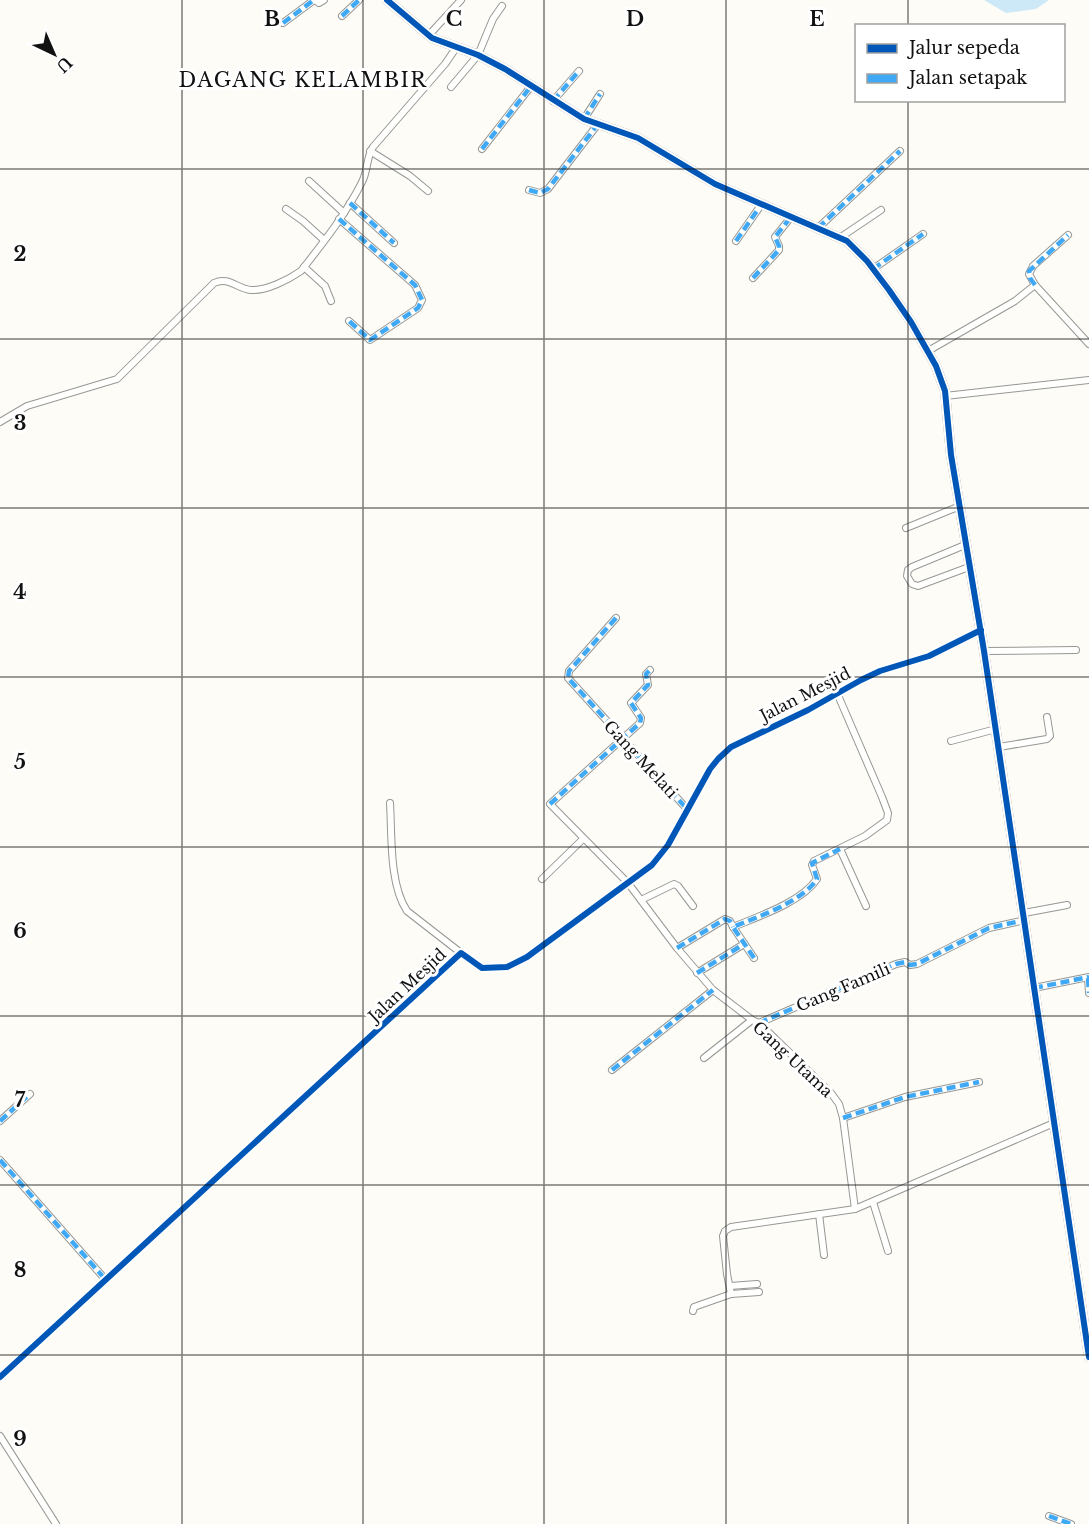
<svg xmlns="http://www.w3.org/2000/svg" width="1089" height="1524" font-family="'Libre Baskerville',serif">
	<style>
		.water { fill: #cde8f7 }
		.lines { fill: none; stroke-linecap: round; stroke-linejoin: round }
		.street-casing { stroke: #979795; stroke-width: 8 }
		.secondary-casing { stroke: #8e8d8b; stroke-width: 10 }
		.street { stroke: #fffffe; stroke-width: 6 }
		.secondary { stroke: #f6f4eb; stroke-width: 8 }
		.quiet { stroke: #3fa9f5; stroke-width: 4.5; stroke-dasharray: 9 4.5; stroke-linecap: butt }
		.cycleway-casing { stroke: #fff; stroke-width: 10 }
		.cycleway { stroke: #0057b8; stroke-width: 6 }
		.grid { fill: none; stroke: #111; stroke-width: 1.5; stroke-opacity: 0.55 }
		.labels { text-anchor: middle; stroke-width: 6; stroke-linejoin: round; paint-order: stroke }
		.street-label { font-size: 16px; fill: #111; stroke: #fff }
		.quarter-label { font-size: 20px; letter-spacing: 1.5px; fill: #111; stroke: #fff }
		.grid-label { font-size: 20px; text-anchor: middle; font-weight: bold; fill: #111; stroke: #fff; stroke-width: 6; stroke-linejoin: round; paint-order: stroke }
	</style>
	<rect width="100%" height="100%" fill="#fdfcf7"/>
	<!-- water -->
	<polygon class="water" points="984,0 1049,0 1036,9 1006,13"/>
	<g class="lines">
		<!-- street casing -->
		<g class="street-casing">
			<g id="street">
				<polyline points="315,0 319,3 324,0"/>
				<polyline points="342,16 359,0"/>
				<polyline points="283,23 314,0"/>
				<polyline points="429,35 461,0"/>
				<polyline points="451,87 478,55 493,19 502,6"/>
				<polyline points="553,101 579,71"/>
				<polyline points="584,119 600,94"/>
				<polyline points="482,149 532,85"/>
				<polyline points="370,151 410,176 428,191"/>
				<polyline points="309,181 344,213"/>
				<polyline points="529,190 540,193 548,189 598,124"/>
				<polyline points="350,203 394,243"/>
				<polyline points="286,209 303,221 324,240"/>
				<polyline points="339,219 415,285 422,300 418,308 370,340 349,321"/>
				<polyline points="818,228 900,151"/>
				<polyline points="1068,235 1033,266 1029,274 1035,285 1089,344"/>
				<polyline points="841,237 881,210"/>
				<polyline points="736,241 761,205"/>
				<polyline points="304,267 325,286 331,301"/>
				<polyline points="873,269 923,234"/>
				<polyline points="753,278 779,250 779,246 775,237 791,217"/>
				<polyline points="928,351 1015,301 1035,285"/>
				<polyline points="945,396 1089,380"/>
				<path d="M0,422L27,406L117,379L214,283C229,276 237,289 251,290C266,291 288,280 301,271C323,243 346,214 362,182C368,171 366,158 373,147L445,64L456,48"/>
				<polyline points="906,528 960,506"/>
				<polyline points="965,545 912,567 908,570 907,576 912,584 918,586 969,567"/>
				<polyline points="616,618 569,671 568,678 687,809"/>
				<polyline points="984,651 1076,650"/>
				<polyline points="650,670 646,674 648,685 631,703 641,718 640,723 550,804 628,883 677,948 713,990 752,1020 759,1023 831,1093 839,1104 843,1118 855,1209"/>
				<polyline points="951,741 996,729"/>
				<polyline points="999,747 1047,739 1050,736 1047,717"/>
				<path d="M390,803C392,835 389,884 407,911L461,953"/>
				<polyline points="840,849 866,906"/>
				<polyline points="542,879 583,839"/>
				<polyline points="641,900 674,884 678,886 693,906"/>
				<polyline points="1024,913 1067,905"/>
				<polyline points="677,948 725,919 730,921 733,927"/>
				<path d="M754,958L733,927C757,917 802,902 817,879L812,865L814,861L865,836L887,820L888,813L882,797L837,693"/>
				<polyline points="697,973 744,944"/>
				<polyline points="1088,978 1089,993"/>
				<polyline points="1034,988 1089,977"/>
				<polyline points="759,1023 896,964 905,962 910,965 917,964 989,928 1025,920"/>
				<polyline points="704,1058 752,1020"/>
				<polyline points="612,1070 713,990"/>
				<polyline points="843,1118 905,1097 979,1082"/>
				<polyline points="0,1121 30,1094"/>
				<polyline points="0,1160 105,1279"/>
				<polyline points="873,1202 888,1251"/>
				<polyline points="819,1214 824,1255"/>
				<polyline points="730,1286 757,1284"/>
				<polyline points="731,1294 727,1274 723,1236 725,1231 731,1227 855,1209 1054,1123"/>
				<polyline points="693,1311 694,1307 731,1294 759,1292"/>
				<polyline points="0,1377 461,953 482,968 507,967 527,957 652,865 668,845 710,769 718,759 731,747 808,710 861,680 880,671 929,656 981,630"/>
				<polyline points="0,1436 56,1524"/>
				<polyline points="1049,1516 1071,1524"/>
			</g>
		</g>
		<!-- secondary casing -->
		<g class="secondary-casing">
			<polyline id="secondary" points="387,0 432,38 478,55 505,69 584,119 638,138 715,184 847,241 867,261 889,290 911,322 936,366 945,391 951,455 984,651 1089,1357"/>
		</g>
		<!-- street -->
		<use href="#street" class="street"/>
		<!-- secondary -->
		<use href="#secondary" class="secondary"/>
		<!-- quiet -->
		<g class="quiet">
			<polyline points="342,16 359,0"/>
			<polyline points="283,23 314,0"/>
			<polyline points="553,101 579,71"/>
			<polyline points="584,119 600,94"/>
			<polyline points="482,149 532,85"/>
			<polyline points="529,190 540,193 548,189 598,124"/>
			<polyline points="350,203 394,243"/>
			<polyline points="339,219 415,285 422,300 418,308 370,340 349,321"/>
			<polyline points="818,228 900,151"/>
			<polyline points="736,241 761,205"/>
			<polyline points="873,269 923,234"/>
			<polyline points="753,278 779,250 779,246 775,237 791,217"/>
			<polyline points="1035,285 1030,278 1029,271 1068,235"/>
			<polyline points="616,618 569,671 568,678 687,809"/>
			<polyline points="550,804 640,723 641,718 631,703 648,685 646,674 650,670"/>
			<polyline points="677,948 725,919 730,921 733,927"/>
			<path d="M754,958L733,927C757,917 802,902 817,879L812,863L840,849"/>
			<polyline points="697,973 744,944"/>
			<polyline points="1088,978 1089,993"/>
			<polyline points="1034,988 1089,977"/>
			<polyline points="759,1023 896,964 905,962 910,965 917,964 989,928 1025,920"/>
			<polyline points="612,1070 713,990"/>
			<polyline points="843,1118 905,1097 979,1082"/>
			<polyline points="0,1121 30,1094"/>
			<polyline points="0,1160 105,1279"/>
			<polyline points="1049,1516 1071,1524"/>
		</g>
		<!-- cycleway casing -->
		<g class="cycleway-casing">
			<g id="cycleway">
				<polyline points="387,0 432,38 478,55 505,69 584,119 638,138 715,184 847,241 867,261 889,290 911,322 936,366 945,391 951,455 984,651 1089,1357"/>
				<polyline points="0,1377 461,953 482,968 507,967 527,957 652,865 668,845 710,769 718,759 731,747 808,710 861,680 880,671 929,656 981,630"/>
			</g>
		</g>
		<!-- cycleway -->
		<use href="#cycleway" class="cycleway"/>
	</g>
	<!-- grid -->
	<path class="grid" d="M182,0V1524M363,0V1524M544,0V1524M726,0V1524M908,0V26M908,100V1524M0,169H1089M0,339H1089M0,508H1089M0,677H1089M0,847H1089M0,1016H1089M0,1185H1089M0,1355H1089"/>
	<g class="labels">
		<!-- street labels -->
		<g class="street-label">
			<text transform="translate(805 694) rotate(-27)" y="6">Jalan Mesjid</text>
			<text transform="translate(641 759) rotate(47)" y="6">Gang Melati</text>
			<text transform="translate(407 985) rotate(-43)" y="6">Jalan Mesjid</text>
			<text transform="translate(843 987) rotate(-23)" y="6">Gang Famili</text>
			<text transform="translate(793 1059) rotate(43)" y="6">Gang Utama</text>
		</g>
		<!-- quarter labels -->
		<g class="quarter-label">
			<text x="303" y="87">DAGANG KELAMBIR</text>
		</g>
	</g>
	<g class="grid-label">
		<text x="272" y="26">B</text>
		<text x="454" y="26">C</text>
		<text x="635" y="26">D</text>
		<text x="817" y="26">E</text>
		<text x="20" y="261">2</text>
		<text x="20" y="430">3</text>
		<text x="20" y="599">4</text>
		<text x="20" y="769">5</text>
		<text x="20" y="938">6</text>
		<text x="20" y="1107">7</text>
		<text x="20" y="1277">8</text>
		<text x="20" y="1446">9</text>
	</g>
	<!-- legend -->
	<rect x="855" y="24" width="210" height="78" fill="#ffffff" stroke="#a0a0a0" stroke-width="1.5"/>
	<rect x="867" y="44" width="30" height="9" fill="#0057b8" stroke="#a0a0a0" stroke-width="1.5"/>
	<text x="909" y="54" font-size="18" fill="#111111">Jalur sepeda</text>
	<rect x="867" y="74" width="30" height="9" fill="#3fa9f5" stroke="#a0a0a0" stroke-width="1.5"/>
	<text x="909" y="84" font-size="18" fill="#111111">Jalan setapak</text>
	<!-- north arrow -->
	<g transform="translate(54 54) rotate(136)" stroke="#ffffff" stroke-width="4.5" paint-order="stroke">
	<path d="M0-4.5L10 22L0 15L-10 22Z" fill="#111111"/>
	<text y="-9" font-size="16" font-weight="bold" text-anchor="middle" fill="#111111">U</text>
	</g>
</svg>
